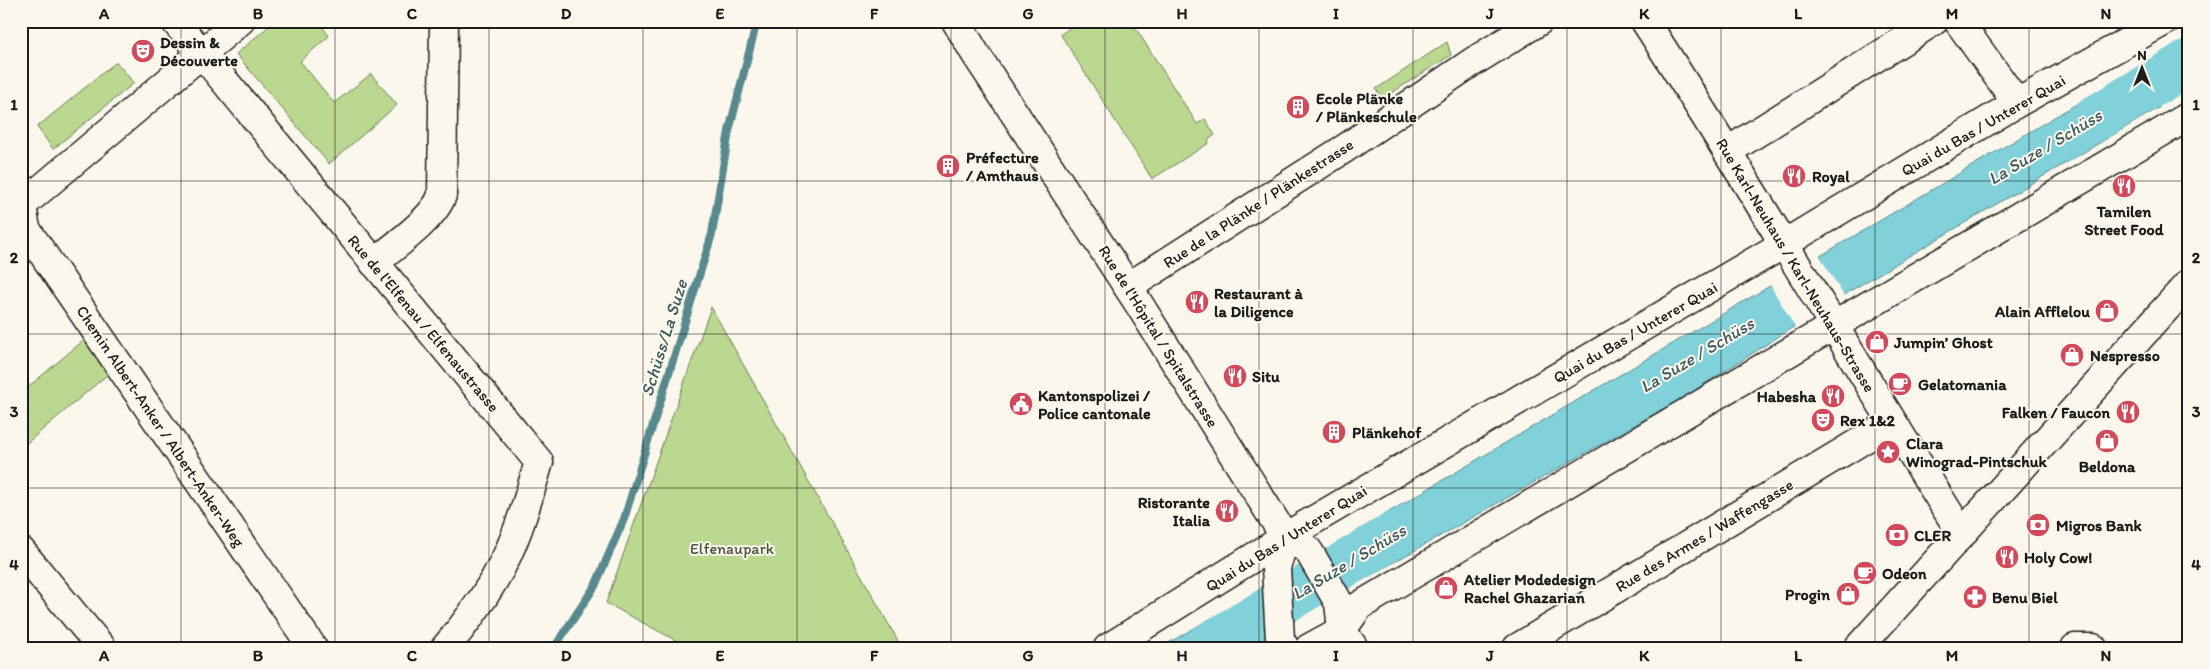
<svg xmlns="http://www.w3.org/2000/svg" width="2210" height="669" font-family="Itim,sans-serif">
	<style>
		.green { fill: #bbd890; stroke: #6c7a56 }
		.water { fill: #80d1da; stroke: #58898e }
		.pier { fill: #fbf7ec }
		.lines { fill: none; stroke-linecap: round; stroke-linejoin: round }
		.stream { stroke: #58898e; stroke-width: 8 }
		.river { stroke: #80d1da; stroke-width: 46 }
		.minor-casing { stroke: #1c1c1c; stroke-width: 31 }
		.minor { stroke: #fbf7ec; stroke-width: 28 }
		.grid { fill: none; stroke: #1c1c1c; stroke-width: 1; stroke-opacity: 0.55 }
		.labels { text-anchor: middle; stroke-width: 4; stroke-linejoin: round; paint-order: stroke }
		.poi-label { font-size: 16px; font-weight: bold; fill: #1c1c1c; stroke: #fbf7ec; text-anchor: start }
		.street-label { font-size: 16px; fill: #1c1c1c; stroke: #fbf7ec }
		.park-label { font-size: 16px; fill: #4c543f; stroke: #fbf7ec }
		.water-label { font-size: 18px; font-style: italic; fill: #3f5b5e; stroke: #fbf7ec }
		.neatline { fill: none; stroke: #1c1c1c; stroke-width: 2 }
		.grid-label { font-size: 16px; text-anchor: middle; font-weight: bold; fill: #1c1c1c }
	</style>
	<rect width="100%" height="100%" fill="#fbf7ec"/>
	<filter id="ink" filterUnits="userSpaceOnUse"><feTurbulence type="fractalNoise" baseFrequency=".02" numOctaves="2"/><feDisplacementMap in="SourceGraphic" scale="10" xChannelSelector="R" yChannelSelector="G"/><feConvolveMatrix kernelMatrix="1 2 1 2 8 2 1 2 1" color-interpolation-filters="sRGB"/></filter>
	<g filter="url(#ink)">
		<!-- green -->
		<g class="green">
			<polygon points="275,21 318,21 329,36 300,61 334,103 371,74 397,105 329,164 236,54"/>
			<polygon points="1080,21 1131,21 1197,124 1205,119 1215,135 1208,140 1209,143 1152,179 1061,35 1061,34"/>
			<polygon points="1447,42 1451,55 1382,99 1376,89"/>
			<polygon points="115,63 117,63 134,83 53,149 37,127"/>
			<polygon points="711,307 902,648 674,648 677,641 606,603"/>
			<polygon points="90,335 114,369 21,448 21,393"/>
		</g>
		<!-- water -->
		<g class="water">
			<polygon points="2137,68 2160,107 1845,294 1689,394 1354,585 1330,547"/>
			<polygon points="1213,617 1231,648 1160,648"/>
		</g>
		<!-- pier -->
		<g class="pier">
			<polygon points="2135,66 2139,66 2162,106 2161,109"/>
			<polygon points="1819,255 1844,296 1796,329 1769,283"/>
			<polygon points="1328,545 1354,585 1356,588 1352,587 1340,568 1328,548"/>
			<polygon points="1211,615 1215,615 1234,648 1231,648"/>
		</g>
		<g class="lines">
			<!-- stream -->
			<polyline class="stream" points="554,648 595,586 624,519 712,234 729,131 757,21"/>
			<!-- river -->
			<g class="river">
				<polyline points="2093,120 2189,62"/>
				<polyline points="1205,648 1396,534"/>
			</g>
			<!-- minor casing -->
			<g class="minor-casing">
				<g id="minor">
					<path d="M175,21L539,462C527,502 516,544 494,580C480,604 463,627 445,648"/>
					<polyline points="956,21 975,53 1137,301 1285,537 1307,549 1311,555 1339,603 1342,630 1354,648"/>
					<path d="M1645,21C1754,190 1855,364 1962,534"/>
					<polyline points="1958,21 2017,103"/>
					<polyline points="1728,151 1934,21"/>
					<polyline points="21,200 26,229 313,648"/>
					<polyline points="21,206 240,21"/>
					<path d="M374,263C393,247 435,218 442,195L444,21"/>
					<polyline points="1128,287 1344,149 1471,63 1539,21"/>
					<polyline points="1285,537 1276,568 1280,639 1285,648"/>
					<polyline points="21,551 102,648"/>
					<polyline points="1108,648 1307,524 1784,244 2017,103 2165,21"/>
					<polyline points="1309,648 1342,630 1359,606 2189,116"/>
					<polyline points="1517,648 1891,423"/>
					<polyline points="1858,648 2189,283"/>
					<polyline points="2075,648 2093,648"/>
				</g>
			</g>
			<!-- minor -->
			<use href="#minor" class="minor"/>
		</g>
	</g>
	<!-- grid -->
	<path class="grid" d="M181,21V648M335,21V648M489,21V648M643,21V648M797,21V648M951,21V648M1105,21V648M1259,21V648M1413,21V648M1567,21V648M1721,21V648M1875,21V648M2029,21V648M21,181H2189M21,334H2189M21,488H2189"/>
	<!-- icons -->
	<defs>
		<g id="theatre-disc" transform="scale(1.25)"><circle r="9.5" fill="#d1495b" stroke="#fbf7ec"/><path d="M-5-5.5Q0-4 5-5.5V0Q5 5 0 6Q-5 5-5 0ZM-3.3-2.5H-1v1.5H-3.3ZM1-2.5H3.3v1.5H1ZM-2.8 1Q0 5.5 2.8 1Z" fill="#fff"/></g>
		<g id="building-disc" transform="scale(1.25)"><circle r="9.5" fill="#d1495b" stroke="#fbf7ec"/><path d="M-4-6H4V6H1V3H-1V6H-4ZM-2.5-4.3h1.7v1.8h-1.7ZM.8-4.3h1.7v1.8H.8ZM-2.5-1h1.7V.8h-1.7ZM.8-1h1.7V.8H.8Z" fill="#fff"/></g>
		<g id="restaurant-disc" transform="scale(1.25)"><circle r="9.5" fill="#d1495b" stroke="#fbf7ec"/><path d="M-5-6h1v4h1v-4h1v4h1v-4h1v5L-1.5 .5V6h-2V.5L-5-1ZM5-6V6H3V1.5H1.5Q1.5-4 5-6Z" fill="#fff"/></g>
		<g id="shop-disc" transform="scale(1.25)"><circle r="9.5" fill="#d1495b" stroke="#fbf7ec"/><path d="M-5-2.5h2.3a2.7 3.5 0 0 1 5.4 0H5L5.5 6h-11ZM-1.5-2.5h3a1.5 2.3 0 0 0-3 0Z" fill="#fff"/></g>
		<g id="cafe-disc" transform="scale(1.25)"><circle r="9.5" fill="#d1495b" stroke="#fbf7ec"/><path d="M-5.5-4.5H6V0H3Q3 3.5 0 3.5H-2.5Q-5.5 3.5-5.5 0ZM3-3.2v2h1.7v-2ZM-6 4.5H4V6H-6Z" fill="#fff"/></g>
		<g id="civic-disc" transform="scale(1.25)"><circle r="9.5" fill="#d1495b" stroke="#fbf7ec"/><path d="M-.6-6.5H3V-4.5H.6V-3L4-1V1h2V6H-6V1h2V-1L-.6-3ZM-1.2 2.5V6h2.4V2.5Z" fill="#fff"/></g>
		<g id="sight-disc" transform="scale(1.25)"><circle r="9.5" fill="#d1495b" stroke="#fbf7ec"/><path d="M0-6L1.8-2.2L6-1.7L2.9 1.2L3.7 5.4L0 3.3L-3.7 5.4L-2.9 1.2L-6-1.7L-1.8-2.2Z" fill="#fff"/></g>
		<g id="bank-disc" transform="scale(1.25)"><circle r="9.5" fill="#d1495b" stroke="#fbf7ec"/><path d="M-6-4H6V4H-6ZM0-2.3a2.3 2.3 0 1 0 0 4.6a2.3 2.3 0 1 0 0-4.6Z" fill="#fff"/></g>
		<g id="pharmacy-disc" transform="scale(1.25)"><circle r="9.5" fill="#d1495b" stroke="#fbf7ec"/><path d="M-2-6h4v4h4v4h-4v4h-4v-4h-4v-4h4Z" fill="#fff"/></g>
	</defs>
	<g fill-rule="evenodd">
		<use href="#theatre-disc" x="143" y="51"/>
		<use href="#building-disc" x="1298" y="107"/>
		<use href="#building-disc" x="948" y="166"/>
		<use href="#restaurant-disc" x="1794" y="176"/>
		<use href="#restaurant-disc" x="2124" y="186"/>
		<use href="#restaurant-disc" x="1197" y="302"/>
		<use href="#shop-disc" x="2107" y="311"/>
		<use href="#shop-disc" x="1877" y="342"/>
		<use href="#shop-disc" x="2072" y="355"/>
		<use href="#restaurant-disc" x="1235" y="376"/>
		<use href="#cafe-disc" x="1900" y="384"/>
		<use href="#restaurant-disc" x="1833" y="396"/>
		<use href="#civic-disc" x="1021" y="404"/>
		<use href="#restaurant-disc" x="2128" y="412"/>
		<use href="#theatre-disc" x="1823" y="420"/>
		<use href="#building-disc" x="1334" y="432"/>
		<use href="#shop-disc" x="2107" y="441"/>
		<use href="#sight-disc" x="1888" y="452"/>
		<use href="#restaurant-disc" x="1227" y="511"/>
		<use href="#bank-disc" x="2038" y="525"/>
		<use href="#bank-disc" x="1897" y="535"/>
		<use href="#restaurant-disc" x="2007" y="557"/>
		<use href="#cafe-disc" x="1865" y="573"/>
		<use href="#shop-disc" x="1446" y="588"/>
		<use href="#shop-disc" x="1848" y="594"/>
		<use href="#pharmacy-disc" x="1975" y="597"/>
	</g>
	<g class="labels">
		<!-- poi labels -->
		<g class="poi-label">
			<text x="160" y="48">Dessin &amp;<tspan x="160" dy="18">Découverte</tspan></text>
			<text x="1316" y="104">Ecole Plänke<tspan x="1316" dy="18">/ Plänkeschule</tspan></text>
			<text x="966" y="163">Préfecture<tspan x="966" dy="18">/ Amthaus</tspan></text>
			<text x="1812" y="182">Royal</text>
			<text x="2124" y="217" text-anchor="middle">Tamilen<tspan x="2124" dy="18">Street Food</tspan></text>
			<text x="1214" y="299">Restaurant à<tspan x="1214" dy="18">la Diligence</tspan></text>
			<text x="2090" y="317" text-anchor="end">Alain Afflelou</text>
			<text x="1894" y="348">Jumpin’ Ghost</text>
			<text x="2090" y="361">Nespresso</text>
			<text x="1252" y="382">Situ</text>
			<text x="1918" y="390">Gelatomania</text>
			<text x="1038" y="401">Kantonspolizei /<tspan x="1038" dy="18">Police cantonale</tspan></text>
			<text x="1816" y="402" text-anchor="end">Habesha</text>
			<text x="2110" y="418" text-anchor="end">Falken / Faucon</text>
			<text x="1840" y="426">Rex 1&amp;2</text>
			<text x="1352" y="438">Plänkehof</text>
			<text x="1906" y="449">Clara<tspan x="1906" dy="18">Winograd-Pintschuk</tspan></text>
			<text x="2107" y="472" text-anchor="middle">Beldona</text>
			<text x="1210" y="508" text-anchor="end">Ristorante<tspan x="1210" dy="18">Italia</tspan></text>
			<text x="2056" y="531">Migros Bank</text>
			<text x="1914" y="541">CLER</text>
			<text x="2024" y="563">Holy Cow!</text>
			<text x="1882" y="579">Odeon</text>
			<text x="1464" y="585">Atelier Modedesign<tspan x="1464" dy="18">Rachel Ghazarian</tspan></text>
			<text x="1830" y="600" text-anchor="end">Progin</text>
			<text x="1992" y="603">Benu Biel</text>
		</g>
		<!-- street labels -->
		<g class="street-label">
			<text transform="translate(1983 125) rotate(-30)" y="6">Quai du Bas / Unterer Quai</text>
			<text transform="translate(1258 203) rotate(-33)" y="6">Rue de la Plänke / Plänkestrasse</text>
			<text transform="translate(1796 265) rotate(59)" y="6">Rue Karl-Neuhaus / Karl-Neuhaus-Strasse</text>
			<text transform="translate(424 323) rotate(50)" y="6">Rue de l'Elfenau / Elfenaustrasse</text>
			<text transform="translate(1635 332) rotate(-30)" y="6">Quai du Bas / Unterer Quai</text>
			<text transform="translate(1159 336) rotate(58)" y="6">Rue de l'Hôpital / Spitalstrasse</text>
			<text transform="translate(161 426) rotate(56)" y="6">Chemin Albert-Anker / Albert-Anker-Weg</text>
			<text transform="translate(1704 535) rotate(-31)" y="6">Rue des Armes / Waffengasse</text>
			<text transform="translate(1286 538) rotate(-32)" y="6">Quai du Bas / Unterer Quai</text>
		</g>
		<!-- park labels -->
		<g class="park-label">
			<text x="732" y="554">Elfenaupark</text>
		</g>
		<!-- water labels -->
		<g class="water-label">
			<text transform="translate(2045 147) rotate(-31)" y="6">La Suze / Schüss</text>
			<text transform="translate(664 338) rotate(-73)" y="6">Schüss/La Suze</text>
			<text transform="translate(1697 355) rotate(-31)" y="6">La Suze / Schüss</text>
			<text transform="translate(1349 562) rotate(-31)" y="6">La Suze / Schüss</text>
		</g>
	</g>
	<!-- margin -->
	<rect width="2210" height="669" fill="none" stroke="#fbf7ec" stroke-width="55"/>
	<!-- north arrow -->
	<g transform="translate(2142 68)" stroke="#fbf7ec" stroke-width="4" paint-order="stroke">
	<path d="M0-4L9 19L0 12L-9 19Z" fill="#1c1c1c"/>
	<text y="-8" font-size="14" font-weight="bold" text-anchor="middle" fill="#1c1c1c">N</text>
	</g>
	<rect x="28" y="28" width="2154" height="614" class="neatline"/>
	<g class="grid-label">
		<text x="104" y="19">A</text>
		<text x="258" y="19">B</text>
		<text x="412" y="19">C</text>
		<text x="566" y="19">D</text>
		<text x="720" y="19">E</text>
		<text x="874" y="19">F</text>
		<text x="1028" y="19">G</text>
		<text x="1182" y="19">H</text>
		<text x="1336" y="19">I</text>
		<text x="1490" y="19">J</text>
		<text x="1644" y="19">K</text>
		<text x="1798" y="19">L</text>
		<text x="1952" y="19">M</text>
		<text x="2106" y="19">N</text>
		<text x="14" y="110">1</text>
		<text x="2196" y="110">1</text>
		<text x="14" y="263">2</text>
		<text x="2196" y="263">2</text>
		<text x="14" y="417">3</text>
		<text x="2196" y="417">3</text>
		<text x="14" y="570">4</text>
		<text x="2196" y="570">4</text>
		<text x="104" y="661">A</text>
		<text x="258" y="661">B</text>
		<text x="412" y="661">C</text>
		<text x="566" y="661">D</text>
		<text x="720" y="661">E</text>
		<text x="874" y="661">F</text>
		<text x="1028" y="661">G</text>
		<text x="1182" y="661">H</text>
		<text x="1336" y="661">I</text>
		<text x="1490" y="661">J</text>
		<text x="1644" y="661">K</text>
		<text x="1798" y="661">L</text>
		<text x="1952" y="661">M</text>
		<text x="2106" y="661">N</text>
	</g>
</svg>
